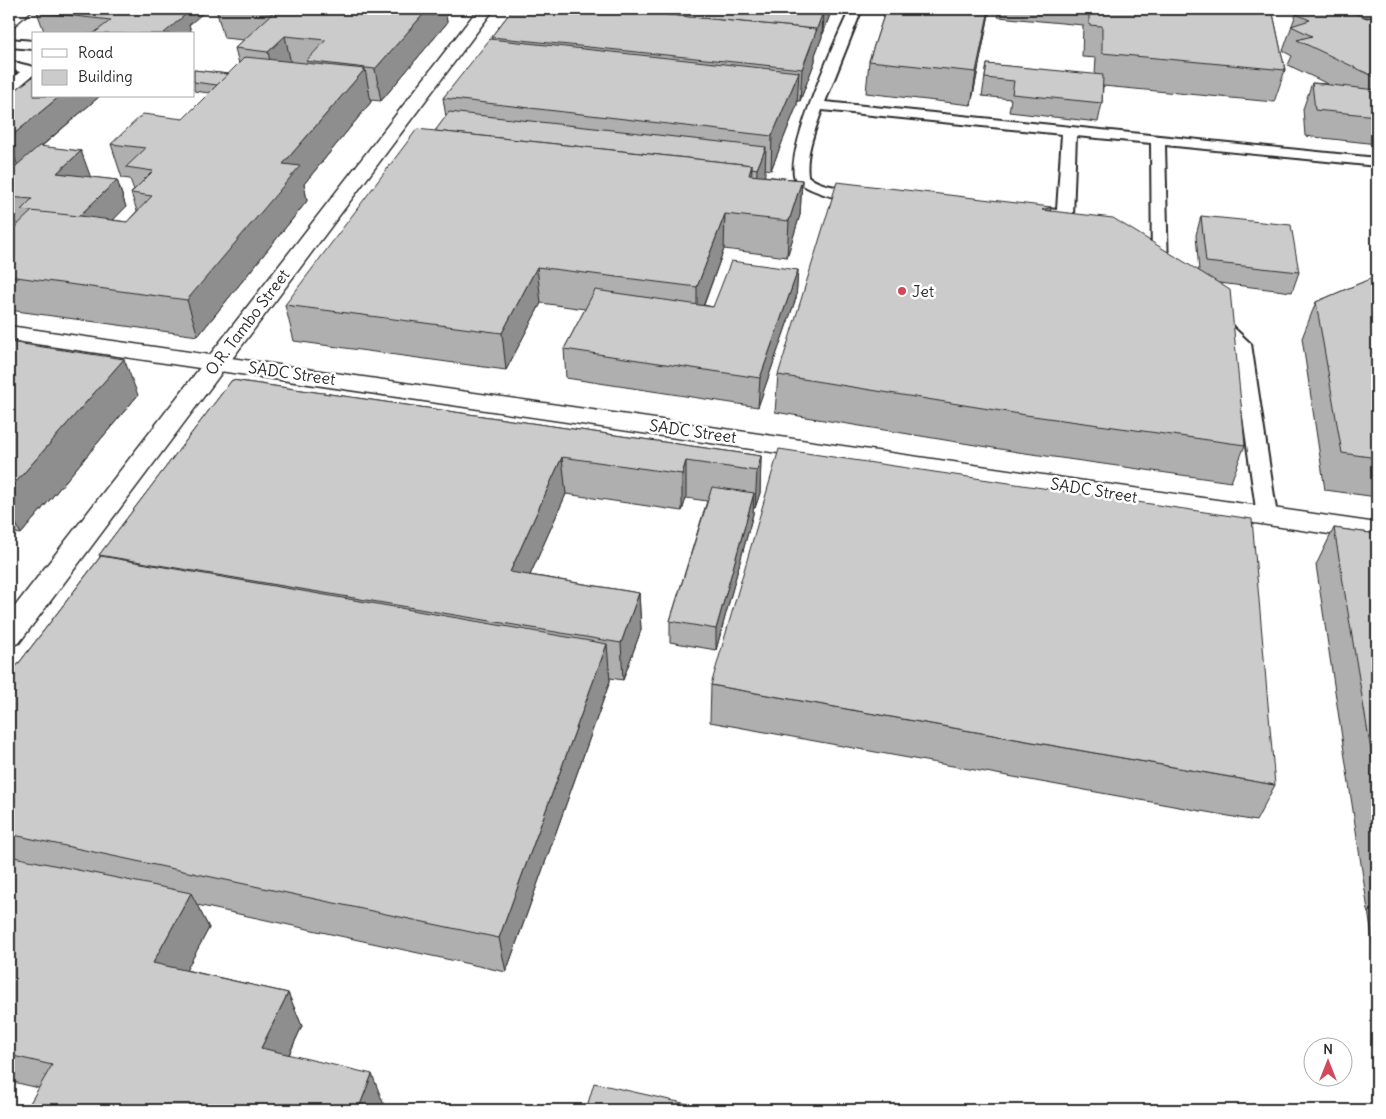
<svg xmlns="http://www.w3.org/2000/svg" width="1386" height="1119" font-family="Delius,sans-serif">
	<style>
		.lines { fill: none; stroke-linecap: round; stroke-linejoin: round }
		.service-casing { stroke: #2b2b2b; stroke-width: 4 }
		.minor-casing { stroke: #2b2b2b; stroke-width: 3 }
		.secondary-casing { stroke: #2b2b2b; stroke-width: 3 }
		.trunk-casing { stroke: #2b2b2b; stroke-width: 3 }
		.service { fill: #fff; fill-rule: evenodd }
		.minor { fill: #fff; fill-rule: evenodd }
		.secondary { fill: #fff; fill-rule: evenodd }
		.trunk { fill: #fff; fill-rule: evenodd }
		.wall { fill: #afafaf; stroke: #2b2b2b }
		.shaded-wall { fill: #8e8e8e; stroke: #2b2b2b }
		.building { fill: #cbcbcb; stroke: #2b2b2b }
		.poi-dot { fill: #d1495b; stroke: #fff; stroke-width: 2 }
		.labels { text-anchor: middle; stroke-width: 5; stroke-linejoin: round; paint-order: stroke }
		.poi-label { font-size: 16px; fill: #2b2b2b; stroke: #fff; text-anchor: start }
		.street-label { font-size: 16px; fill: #2b2b2b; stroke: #fff }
	</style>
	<rect width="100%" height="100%" fill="#fff"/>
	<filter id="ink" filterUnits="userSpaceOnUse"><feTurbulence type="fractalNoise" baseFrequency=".02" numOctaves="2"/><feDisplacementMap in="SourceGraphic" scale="10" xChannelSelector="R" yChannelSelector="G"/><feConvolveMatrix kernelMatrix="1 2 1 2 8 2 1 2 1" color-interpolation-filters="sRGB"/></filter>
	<g filter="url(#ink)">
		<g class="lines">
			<!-- service casing -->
			<g class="service-casing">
				<g id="service">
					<path d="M850,9H862L825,102L1377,158V166L1165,145L1168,270L1171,274L1169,278C1161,280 1157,278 1152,271L1151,143L1076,136L1073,216C1067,224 1037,221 1031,213L1039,208L1057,210L1062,134L822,110C815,130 805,154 808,176C825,192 862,185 870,195C860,209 806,191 796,180C781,159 838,35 850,9Z"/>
					<polygon points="9,39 34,41 34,49 9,47"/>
					<polygon points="9,61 34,67 34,74 14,91 9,92 9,81 20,72 9,69"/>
					<polygon points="1212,312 1218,313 1251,344 1277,516 1274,521 1267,523 1260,521 1257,516 1233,346 1203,317 1206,313"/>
				</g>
			</g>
			<!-- minor casing -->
			<g class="minor-casing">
				<polygon id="minor" points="478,9 494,9 19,643 9,646 9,614"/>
			</g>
			<!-- secondary casing -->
			<g class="secondary-casing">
				<g id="secondary">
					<polygon points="1332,9 1377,9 1377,17 1340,14"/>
					<polygon points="9,326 1377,523 1377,541 9,340"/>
				</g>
			</g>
			<!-- trunk casing -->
			<g class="trunk-casing">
				<polygon id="trunk" points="15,9 33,9 15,25 9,26 9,13"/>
			</g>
			<!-- service -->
			<use href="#service" class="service"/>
			<!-- minor -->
			<use href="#minor" class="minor"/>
			<!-- secondary -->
			<use href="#secondary" class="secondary"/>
			<!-- trunk -->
			<use href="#trunk" class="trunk"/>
		</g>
		<!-- wall -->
		<g class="wall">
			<polygon points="216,9 450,9 446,13 447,23 381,101 371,100 371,102 304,184 307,201 198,336 9,310 9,230 10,232 19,224 9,223 9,172 16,166 9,165 9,95 34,96 100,96 41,147 81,151 90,177 117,180 126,207 113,220 127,222 137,211 131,193 134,190 130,179 122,178 111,144 183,119 209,93 194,91 194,70 228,74 239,64 235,48 244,40 224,38"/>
			<polygon points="513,9 832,9 823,34 822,34 822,37 815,55 815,61 800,101 797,101 797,105 771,170 765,169 764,176 802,180 800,215 787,257 724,249 704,305 713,307 798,270 796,298 758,407 566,378 564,349 585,309 541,303 506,370 294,341 285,305 435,131 446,117 443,98 492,40 491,37"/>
			<polygon points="886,9 990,9 971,105 866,93 869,61"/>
			<polygon points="1000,9 1272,9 1285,70 1274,102 1103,86 1102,103 1098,122 1009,112 1011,99 982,96 987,64 1095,75 1096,58 1082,57 1083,25 998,17"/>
			<polygon points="37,12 189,25 192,34 45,34"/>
			<polygon points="1296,14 1367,18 1377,16 1377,144 1305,136 1303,109 1312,83 1328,84 1288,65 1292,56 1283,51"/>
			<polygon points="1051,207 1050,211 1199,271 1196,235 1201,216 1299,272 1292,292 1219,283 1245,445 1231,482 1018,452 775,412 778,375"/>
			<polygon points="1377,276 1377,497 1325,490 1302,338 1316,302"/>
			<polygon points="9,342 138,395 21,534 9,532"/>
			<polygon points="232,380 761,456 760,493 755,508 753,508 753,514 716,650 670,642 670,621 707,501 686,498 682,511 566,494 530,575 639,593 641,630 623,680 610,678 610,681 506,972 197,905 209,928 186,970 288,993 302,1026 289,1055 384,1105 383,1110 26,1110 39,1088 9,1081 9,676 100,557 99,555"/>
			<polygon points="1334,528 1377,534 1377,970 1316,565"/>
			<polygon points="711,685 1275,785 1256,821 710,722"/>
		</g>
		<!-- shaded-wall -->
		<g class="shaded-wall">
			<polygon points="172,9 208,9 189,25 192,34 163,34 167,12"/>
			<polygon points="428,9 450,9 446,13 447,23 381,101 375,69"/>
			<polygon points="824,9 832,9 823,34"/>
			<polygon points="989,9 990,9 971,105 976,72"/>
			<polygon points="823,12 822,37 815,55 815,61 800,101 802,69"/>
			<polygon points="285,36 292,68 275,84 268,52"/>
			<polygon points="365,69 371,102 304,184 307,201 198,336 187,300 283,164"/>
			<polygon points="799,72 797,105 771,170 772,136"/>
			<polygon points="60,96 100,96 18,166 9,143 9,138"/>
			<polygon points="766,147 765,174 756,196 757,169"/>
			<polygon points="81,151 91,178 57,173"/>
			<polygon points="752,165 751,200 749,175"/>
			<polygon points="117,180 126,207 89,245 78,217"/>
			<polygon points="802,180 800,215 787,257 789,221"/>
			<polygon points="1051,207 1044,242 1042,210"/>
			<polygon points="725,214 724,249 697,323 697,287"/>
			<polygon points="537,267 541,303 506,370 502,333"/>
			<polygon points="798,270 796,298 758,407 760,378"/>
			<polygon points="124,359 138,395 21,534 9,509 9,490"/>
			<polygon points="761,456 760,493 755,508 757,471"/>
			<polygon points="562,457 566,494 515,609 510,572"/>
			<polygon points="686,461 686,498 682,511 682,474"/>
			<polygon points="754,493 753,514 716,650 716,629"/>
			<polygon points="639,593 641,630 623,680 621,643"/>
			<polygon points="607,644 610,681 506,972 499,938"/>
			<polygon points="191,893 209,928 172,997 153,963"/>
			<polygon points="288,993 302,1026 277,1080 261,1048"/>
			<polygon points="372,1074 384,1105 383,1110 358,1110"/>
		</g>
		<!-- building -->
		<g class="building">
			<polygon points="42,9 172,9 167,12 186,14 163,34 93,34 111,20 37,12"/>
			<polygon points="236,9 428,9 375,69 306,61 326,40 285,36 268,52 235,48 273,13"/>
			<polygon points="513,9 607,9 817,29 802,69 491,37"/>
			<polygon points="607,9 791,9 823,12 816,31 817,29"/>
			<polygon points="886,9 989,9 976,72 869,61"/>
			<polygon points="1089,9 1272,9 1285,70 1102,53 1102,26 1089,25"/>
			<polygon points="1334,9 1342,9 1367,18 1377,16 1377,78 1297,40 1312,36 1291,26 1310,20 1296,14"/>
			<polygon points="490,39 799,72 772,136 443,98"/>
			<polygon points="245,57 365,69 283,164 300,166 187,300 9,276 9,233 33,210 127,222 152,196 131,193 153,171 126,167 146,148 111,144 143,114 183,119"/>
			<polygon points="987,64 1103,75 1102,103 1012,94 1014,81 985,78"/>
			<polygon points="194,70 228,74 217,85 194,82"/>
			<polygon points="34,76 34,96 60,96 9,138 9,95"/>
			<polygon points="1312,83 1377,90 1377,116 1315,110"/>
			<polygon points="449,112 766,147 757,169 752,168 752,165 435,131"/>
			<polygon points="417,129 752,165 749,175 802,180 789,221 725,214 697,287 537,267 502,333 285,305"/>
			<polygon points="39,146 81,151 57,173 117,180 79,216 21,210 32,199 9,197 9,172"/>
			<polygon points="837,182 1051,207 1042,210 1113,218 1230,290 1245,445 1026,415 778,375"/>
			<polygon points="1201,216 1291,225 1299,272 1206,262"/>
			<polygon points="731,261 798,270 760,378 564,349 595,290 713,307"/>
			<polygon points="1377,276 1377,458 1342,453 1316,302"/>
			<polygon points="9,342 124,359 9,490"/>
			<polygon points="232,380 761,456 757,471 686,461 682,474 562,457 510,572 639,593 621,643 99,555"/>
			<polygon points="779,449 1252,519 1275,785 711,685"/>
			<polygon points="712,487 754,493 716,629 670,621"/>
			<polygon points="1334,528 1377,534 1377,787"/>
			<polygon points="101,556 607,644 499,938 9,834 9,676"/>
			<polygon points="9,856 191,893 153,963 288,993 261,1048 372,1074 358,1110 26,1110 52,1065 9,1055"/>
			<polygon points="594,1083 714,1110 586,1110"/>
		</g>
	</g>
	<!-- markers -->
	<circle class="poi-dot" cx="902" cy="291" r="5"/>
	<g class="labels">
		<!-- poi labels -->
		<g class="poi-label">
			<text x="912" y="297">Jet</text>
		</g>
		<!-- street labels -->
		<g class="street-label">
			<text transform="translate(247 322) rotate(-53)" y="6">O.R. Tambo Street</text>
			<text transform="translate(292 373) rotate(8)" y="6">SADC Street</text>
			<text transform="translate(693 431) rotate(8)" y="6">SADC Street</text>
			<text transform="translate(1094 490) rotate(9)" y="6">SADC Street</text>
		</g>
	</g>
	<!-- margin -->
	<rect width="1386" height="1119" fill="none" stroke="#fff" stroke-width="30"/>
	<rect x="15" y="15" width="1356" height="1089" fill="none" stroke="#2b2b2b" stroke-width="2" filter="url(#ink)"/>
	<!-- legend -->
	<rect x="32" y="32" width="162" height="65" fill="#ffffff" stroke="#aaaaaa"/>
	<rect x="42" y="49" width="25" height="8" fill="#ffffff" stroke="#aaaaaa"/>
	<text x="78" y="58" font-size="15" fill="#2b2b2b">Road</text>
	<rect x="42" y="70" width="25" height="15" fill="#cbcbcb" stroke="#aaaaaa"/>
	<text x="78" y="82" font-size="15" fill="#2b2b2b">Building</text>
	<!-- north arrow -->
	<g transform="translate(1328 1062)"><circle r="24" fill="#ffffff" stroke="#aaaaaa"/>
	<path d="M0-4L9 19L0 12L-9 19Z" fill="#d1495b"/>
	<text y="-8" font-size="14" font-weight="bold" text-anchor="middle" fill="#2b2b2b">N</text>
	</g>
</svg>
